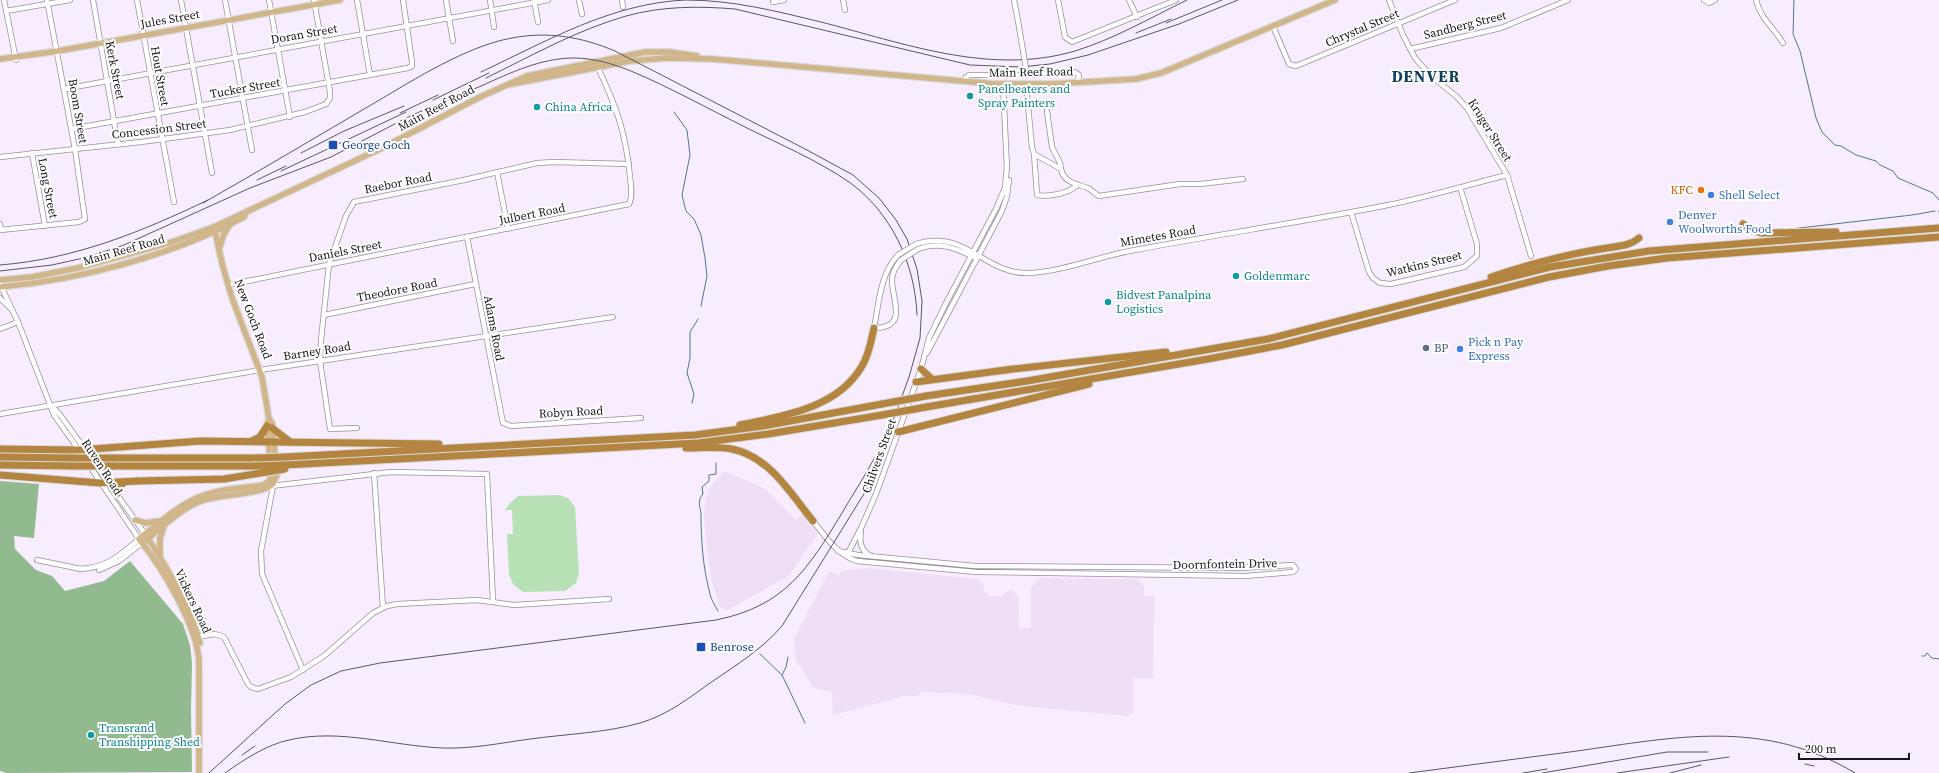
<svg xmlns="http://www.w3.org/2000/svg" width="1939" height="773" font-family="'Source Serif 4',serif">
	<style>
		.built { fill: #eedef6 }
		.green { fill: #b7e0b4 }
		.forest { fill: #91bb8e }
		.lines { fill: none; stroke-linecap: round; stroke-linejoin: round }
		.stream { stroke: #517691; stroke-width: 1 }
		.minor-casing { stroke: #998e9e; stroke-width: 6 }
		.major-casing { stroke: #dadadb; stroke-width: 8 }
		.highway-casing { stroke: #dadadb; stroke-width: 9 }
		.minor { stroke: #fff; stroke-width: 4.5 }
		.major { stroke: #d1b68c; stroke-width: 5.5 }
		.highway { stroke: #b38540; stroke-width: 7 }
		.rail { stroke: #5c565f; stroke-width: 1 }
		.minor-bridge-casing { stroke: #998e9e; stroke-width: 6; stroke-linecap: butt }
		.highway-bridge-casing { stroke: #dadadb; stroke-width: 9; stroke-linecap: butt }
		.minor-bridge { stroke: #fff; stroke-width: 4.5 }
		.highway-bridge { stroke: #b38540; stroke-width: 7 }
		.culture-dot { fill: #0f9aa8; stroke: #fff; stroke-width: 1.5 }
		.transit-dot { fill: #1a4fb4; stroke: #fff; stroke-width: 1.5 }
		.food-dot { fill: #e8710a; stroke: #fff; stroke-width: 1.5 }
		.shop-dot { fill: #3f7fe0; stroke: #fff; stroke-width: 1.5 }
		.service-dot { fill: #5c6f8a; stroke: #fff; stroke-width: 1.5 }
		.labels { text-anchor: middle; stroke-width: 4; stroke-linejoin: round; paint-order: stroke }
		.street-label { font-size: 12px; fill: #1a161c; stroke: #fff }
		.culture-label { font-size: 12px; fill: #0d838f; stroke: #fff; text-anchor: start }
		.transit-label { font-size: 12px; fill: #164399; stroke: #fff; text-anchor: start }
		.food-label { font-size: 12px; fill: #c56008; stroke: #fff; text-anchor: end }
		.shop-label { font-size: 12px; fill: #366cbe; stroke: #fff; text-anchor: start }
		.service-label { font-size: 12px; fill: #4e5e75; stroke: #fff; text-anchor: start }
		.district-label { font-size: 16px; font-weight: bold; letter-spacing: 1px; fill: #0e3f63; stroke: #fff }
	</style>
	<rect width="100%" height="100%" fill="#f8edff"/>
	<!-- built -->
	<g class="built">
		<polygon points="724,471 766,489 796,520 803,514 818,533 789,576 727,610 720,608 712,582 705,533 704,513 708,490"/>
		<polygon points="868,568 977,579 983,584 984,591 990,597 1002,596 1011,589 1015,593 1016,596 1018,596 1019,628 1031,628 1031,587 1040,578 1137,579 1144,586 1144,596 1154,596 1153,678 1133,678 1133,714 1130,713 1128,716 1014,705 969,694 920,692 918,697 908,695 833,715 832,692 814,688 796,660 794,639 829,571 839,576 841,571"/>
	</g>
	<!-- green -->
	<polygon class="green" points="559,495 568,498 575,507 579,574 576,583 565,591 523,592 513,584 509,574 507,534 513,534 512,510 505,510 510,503 518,496"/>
	<!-- forest -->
	<polygon class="forest" points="0,481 39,484 34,538 14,536 15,549 36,570 52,576 65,591 104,581 130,561 183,624 190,645 192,663 191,709 192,772 7,773 0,771"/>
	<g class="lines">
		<!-- stream -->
		<g class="stream">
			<polyline points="1794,0 1793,34 1800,51 1816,118 1822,132 1835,145 1841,146 1856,155 1876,161 1880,165 1893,171 1898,178 1933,193 1939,200"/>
			<polyline points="674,112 687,130 690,155 682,195 686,211 694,219 701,235 705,258 707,276 701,306"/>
			<polyline points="1939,211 1939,212"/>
			<polyline points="1791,229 1912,215 1935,211"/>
			<polyline points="692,403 694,394 687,373 690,358 690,332 698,319"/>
			<path d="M716,463V474L709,475V481L702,487L703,494C702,495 700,498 700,499C698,505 701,509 701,514C701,541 703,568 710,594C711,600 715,605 718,611"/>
			<polyline points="760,654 782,675 805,723"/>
			<polyline points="1922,656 1925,656 1927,653 1932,658 1939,659"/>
			<polyline points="782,675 786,667 788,657"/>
		</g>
		<!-- minor casing -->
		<g class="minor-casing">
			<g id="minor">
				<polyline points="4,0 16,60"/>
				<polyline points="93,0 118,144"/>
				<polyline points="137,0 174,202"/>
				<polyline points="181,0 212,173"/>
				<polyline points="225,0 252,150"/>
				<polyline points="269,0 290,117"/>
				<polyline points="357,0 370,75"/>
				<polyline points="446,0 453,41"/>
				<polyline points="490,0 494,27"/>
				<polyline points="534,0 538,22"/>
				<polyline points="579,0 582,14"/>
				<polyline points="622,0 623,7"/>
				<polyline points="843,0 845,10"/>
				<polyline points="1014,0 1018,21"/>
				<polyline points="1058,0 1065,37 1072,42 1176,0"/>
				<polyline points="1129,0 1137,17"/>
				<polyline points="1389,0 1403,35 1415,58 1431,76 1456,96 1467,108 1507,175 1531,256"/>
				<polyline points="1704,0 1709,3 1715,0"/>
				<path d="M1756,0C1760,18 1774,28 1783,43"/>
				<polyline points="773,2 784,0"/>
				<polyline points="6,11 70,0"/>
				<polyline points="1273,26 1289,64 1296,66 1455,0"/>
				<polyline points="1410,49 1501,28 1568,0"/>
				<polyline points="964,82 966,77 969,75 1027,75 1075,72 1079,75 1078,82"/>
				<polyline points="1003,84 1007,169"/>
				<path d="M1026,85L1032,147L1034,154L1061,169C1064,183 1077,184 1088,188C1092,190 1095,194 1099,196L1180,184H1200L1243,179"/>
				<polyline points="64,89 548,0"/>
				<polyline points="1047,111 1052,147 1060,163 1061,169"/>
				<polyline points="71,129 408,68 412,66 412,62 403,0"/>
				<polyline points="32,153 45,226"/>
				<path d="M1034,154L1037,195C1048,197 1067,194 1076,186"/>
				<polyline points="0,157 141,142 230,130 305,112 326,104 330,98 330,92 314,0"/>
				<polyline points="497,172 508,229"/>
				<polyline points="1351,212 1369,272 1373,278 1380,283 1391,284 1464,267 1477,256 1477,244 1460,187"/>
				<polyline points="0,224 1,230"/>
				<polyline points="0,230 79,222 85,219 75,149 47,0"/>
				<polyline points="467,237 503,423 511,426 641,418"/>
				<path d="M916,244C967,228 983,275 1030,273C1065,271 1100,256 1135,250C1219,234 1304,222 1388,205C1428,197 1467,185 1507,175"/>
				<path d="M918,249C939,241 955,248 974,257"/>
				<path d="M898,255C880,274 879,303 874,328C909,328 892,300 892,280C892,272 896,266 901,260"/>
				<polyline points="0,284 18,322 54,415 79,450"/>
				<path d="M228,285L629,204C633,196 631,185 630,177C626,133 616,105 597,66"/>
				<polyline points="0,298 12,310"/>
				<polyline points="324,315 475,284"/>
				<polyline points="0,329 18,322"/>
				<polyline points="927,353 1002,211 1007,196 1009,180"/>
				<polyline points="52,406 61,416 145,534"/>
				<polyline points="0,414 260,370 613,317"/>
				<polyline points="357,428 330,429 320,361 321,340 329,264 346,216 354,202 464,180 537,163 554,162 629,164"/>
				<polyline points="374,473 383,608"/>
				<polyline points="271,486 391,472 487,474 493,601"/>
				<polyline points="273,486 261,551 262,574 303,670"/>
				<path d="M813,521C826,537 837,555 857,561L976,572L1246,576L1293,572L1296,569L1293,565L1238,568L975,566L858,555L838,551"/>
				<path d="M861,532C859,542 861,551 871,556"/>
				<polyline points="847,555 862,526 876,494 921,369 929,338 945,305 996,209 1005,188 1007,166"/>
				<polyline points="37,560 81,569"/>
				<path d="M79,569C107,568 119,556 139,539L83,456"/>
				<polyline points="99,570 119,561 142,543"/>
				<polyline points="196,637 215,634 224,637 248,684 251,687 258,689 291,677 324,656 373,613 387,606 397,604 477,600 514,605 609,599"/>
			</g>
		</g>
		<!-- major casing -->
		<g class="major-casing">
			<g id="major">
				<polyline points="0,59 58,51 340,0"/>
				<polyline points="507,85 630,61 666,58 713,59 996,84 1052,84 1136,79 1161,73 1335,0"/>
				<polyline points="219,249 224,234 229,226"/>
				<polyline points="0,280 32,277 78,268 172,242 214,227 382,148 480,97 527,76 645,52 669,52 697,56"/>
				<path d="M0,287C80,280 173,255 244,217L246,213"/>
				<polyline points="135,520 146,523 160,521"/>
				<path d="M145,534C165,564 191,608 200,643"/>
				<path d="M146,540C164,526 180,509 201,501C220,494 261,495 273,484L277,475L272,423L269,419"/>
				<polyline points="160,557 160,538 164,526"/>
				<path d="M199,773V660C196,624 162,567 139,539C163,520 184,499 215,492C231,488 247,488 263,485L268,482L271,478L267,424L269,419L262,377L232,298L223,267L214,227"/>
			</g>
		</g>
		<!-- highway casing -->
		<g class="highway-casing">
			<g id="highway">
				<polyline points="1743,224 1751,230 1762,233 1836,232"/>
				<path d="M1491,277C1530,264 1567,254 1607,248C1618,246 1630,246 1639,238"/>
				<polyline points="921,369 932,379"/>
				<polyline points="916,382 1013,369 1166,352"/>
				<polyline points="926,396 1027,381 1268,339 1550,267 1649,251 1939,228"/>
				<polyline points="926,407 1208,359 1282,345 1549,277 1608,266 1667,258 1939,237"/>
				<path d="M740,425C784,416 838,408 862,366C869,355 871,341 874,328"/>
				<polyline points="272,428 289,441"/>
				<polyline points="898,432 1089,384"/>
				<polyline points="252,441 260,437 267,426"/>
				<path d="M686,448C701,448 717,446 732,449C770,457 790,493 813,521"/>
				<polyline points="0,449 79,450 201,441 439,444"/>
				<polyline points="0,457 73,458"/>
				<polyline points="285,457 695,435 763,426 882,404"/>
				<polyline points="110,458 257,458"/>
				<polyline points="0,465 75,466"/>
				<polyline points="285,465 698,443 768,434 882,415"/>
				<polyline points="112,466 253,466"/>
				<polyline points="0,475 100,483 137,481"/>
				<polyline points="117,494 120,485 125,482"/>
			</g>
		</g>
		<!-- minor -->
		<use href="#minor" class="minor"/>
		<!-- major -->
		<use href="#major" class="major"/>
		<!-- highway -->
		<use href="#highway" class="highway"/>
		<!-- rail -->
		<g class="rail">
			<polyline points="1166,23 1222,0"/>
			<polyline points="1136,33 1171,19"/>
			<path d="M481,72C547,41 612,3 686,0C732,0 776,11 821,22C903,43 990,76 1075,51C1114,39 1150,18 1187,0"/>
			<path d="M486,78C531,56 577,30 626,16C662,6 699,6 735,9L970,65L1020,67L1050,64L1088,55L1179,24L1238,0"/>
			<polyline points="433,100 489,73"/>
			<polyline points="400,113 438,95"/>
			<path d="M410,116C434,106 457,96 481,86C510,73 541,58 574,58C594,58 613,64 631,71C669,87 707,108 745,127C779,144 817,160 849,182C891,212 915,263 917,315"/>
			<polyline points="301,153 344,131 404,106"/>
			<polyline points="281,171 406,112"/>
			<polyline points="257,180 286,166"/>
			<path d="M203,203C261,170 318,136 376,102C415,79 467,46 512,38C548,31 582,37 615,51L807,150L853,175L879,198L896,220L907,239L917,269L922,301L920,338L909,377L878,462L867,489L782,626C762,649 738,664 713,681C690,697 668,715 640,723C605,733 566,734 530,739C501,743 472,749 443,748C392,746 339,728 289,740C266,745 245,759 225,773"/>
			<path d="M0,265C75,259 141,232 208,200"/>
			<polyline points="0,271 52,265 88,257 124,245 250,188 331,157 414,114"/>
			<polyline points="242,755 255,746"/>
			<polyline points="1805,764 1814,766"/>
			<path d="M209,773L285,704L311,685L341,671L380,663L716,620C785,606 808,569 842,513C853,494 865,476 875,457"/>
			<path d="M1409,773C1465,766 1521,758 1577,751C1676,737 1764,718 1855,773"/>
			<polyline points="1523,773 1547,769"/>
			<polyline points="1542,773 1667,752 1708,752"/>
			<polyline points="1617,773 1729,757"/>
			<polyline points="1670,773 1701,765"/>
		</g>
		<!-- minor-bridge casing -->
		<g class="minor-bridge-casing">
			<g id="minor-bridge">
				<polyline points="1018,21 1027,75"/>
				<polyline points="898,255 916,244"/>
				<polyline points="901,260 918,249"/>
			</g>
		</g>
		<!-- highway-bridge casing -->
		<g class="highway-bridge-casing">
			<g id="highway-bridge">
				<polyline points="882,404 926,396"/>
				<polyline points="882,415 926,407"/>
				<polyline points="73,458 110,458"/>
				<polyline points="257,458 285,457"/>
				<polyline points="75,466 112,466"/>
				<polyline points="253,466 285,465"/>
				<polyline points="137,481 224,479 285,469"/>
			</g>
		</g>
		<!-- minor-bridge -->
		<use href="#minor-bridge" class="minor-bridge"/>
		<!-- highway-bridge -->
		<use href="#highway-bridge" class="highway-bridge"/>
	</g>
	<!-- markers -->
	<g class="culture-dot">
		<circle cx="970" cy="96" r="4"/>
		<circle cx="537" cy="107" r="4"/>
		<circle cx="1236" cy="276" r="4"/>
		<circle cx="1108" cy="302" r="4"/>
		<circle cx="91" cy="735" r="4"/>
	</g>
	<g class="transit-dot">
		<rect x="328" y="140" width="10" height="10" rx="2"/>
		<rect x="696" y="642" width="10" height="10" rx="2"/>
	</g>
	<circle class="food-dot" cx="1701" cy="190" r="4"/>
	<g class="shop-dot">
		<circle cx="1711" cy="195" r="4"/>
		<circle cx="1670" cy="222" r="4"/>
		<circle cx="1460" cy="349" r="4"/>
	</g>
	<circle class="service-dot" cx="1426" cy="348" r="4"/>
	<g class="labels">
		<!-- street labels -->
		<g class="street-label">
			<text transform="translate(170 19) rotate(-10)" y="4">Jules Street</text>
			<text transform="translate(1465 25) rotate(-14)" y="4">Sandberg Street</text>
			<text transform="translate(1362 28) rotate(-23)" y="4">Chrystal Street</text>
			<text transform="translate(304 34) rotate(-10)" y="4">Doran Street</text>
			<text transform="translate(115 70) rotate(79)" y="4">Kerk Street</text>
			<text transform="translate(1031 72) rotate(-1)" y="4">Main Reef Road</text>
			<text transform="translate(160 76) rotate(80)" y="4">Hout Street</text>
			<text transform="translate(245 88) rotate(-10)" y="4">Tucker Street</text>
			<text transform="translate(436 108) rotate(-28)" y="4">Main Reef Road</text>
			<text transform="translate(78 111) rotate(80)" y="4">Boom Street</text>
			<text transform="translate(159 129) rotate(-7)" y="4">Concession Street</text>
			<text transform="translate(1490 130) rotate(58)" y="4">Kruger Street</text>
			<text transform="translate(398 183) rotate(-11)" y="4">Raebor Road</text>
			<text transform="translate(48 188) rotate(79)" y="4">Long Street</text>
			<text transform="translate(532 214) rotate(-11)" y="4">Julbert Road</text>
			<text transform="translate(1158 236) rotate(-10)" y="4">Mimetes Road</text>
			<text transform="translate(124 250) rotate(-16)" y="4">Main Reef Road</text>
			<text transform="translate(345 251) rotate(-11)" y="4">Daniels Street</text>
			<text transform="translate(1424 264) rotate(-14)" y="4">Watkins Street</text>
			<text transform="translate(397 290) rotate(-11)" y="4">Theodore Road</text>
			<text transform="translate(253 319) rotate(69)" y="4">New Goch Road</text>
			<text transform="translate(494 328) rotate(79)" y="4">Adams Road</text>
			<text transform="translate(317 351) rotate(-9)" y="4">Barney Road</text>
			<text transform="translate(571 412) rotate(-3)" y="4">Robyn Road</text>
			<text transform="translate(879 456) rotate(-70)" y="4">Chilvers Street</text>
			<text transform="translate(102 467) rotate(57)" y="4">Ruven Road</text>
			<text transform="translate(1225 564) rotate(-1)" y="4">Doornfontein Drive</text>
			<text transform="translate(193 601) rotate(65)" y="4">Vickers Road</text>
		</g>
		<!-- culture labels -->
		<g class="culture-label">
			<text x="978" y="93">Panelbeaters and<tspan x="978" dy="14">Spray Painters</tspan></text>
			<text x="545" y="111">China Africa</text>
			<text x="1244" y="280">Goldenmarc</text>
			<text x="1116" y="299">Bidvest Panalpina<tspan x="1116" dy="14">Logistics</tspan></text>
			<text x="99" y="732">Transrand<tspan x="99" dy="14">Transhipping Shed</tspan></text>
		</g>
		<!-- transit labels -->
		<g class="transit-label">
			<text x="342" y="149">George Goch</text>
			<text x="710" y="651">Benrose</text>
		</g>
		<!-- food labels -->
		<g class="food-label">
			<text x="1693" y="194">KFC</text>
		</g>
		<!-- shop labels -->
		<g class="shop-label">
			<text x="1719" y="199">Shell Select</text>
			<text x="1678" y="219">Denver<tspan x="1678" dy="14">Woolworths Food</tspan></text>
			<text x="1468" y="346">Pick n Pay<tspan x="1468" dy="14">Express</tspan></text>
		</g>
		<!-- service labels -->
		<g class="service-label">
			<text x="1434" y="352">BP</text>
		</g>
		<!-- district labels -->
		<g class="district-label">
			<text x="1426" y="82">DENVER</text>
		</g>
	</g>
	<!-- scale -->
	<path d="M1799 753v6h110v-6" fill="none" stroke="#1a161c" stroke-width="2"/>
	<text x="1805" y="753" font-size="12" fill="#1a161c" stroke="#ffffff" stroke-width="3" paint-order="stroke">200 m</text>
</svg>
